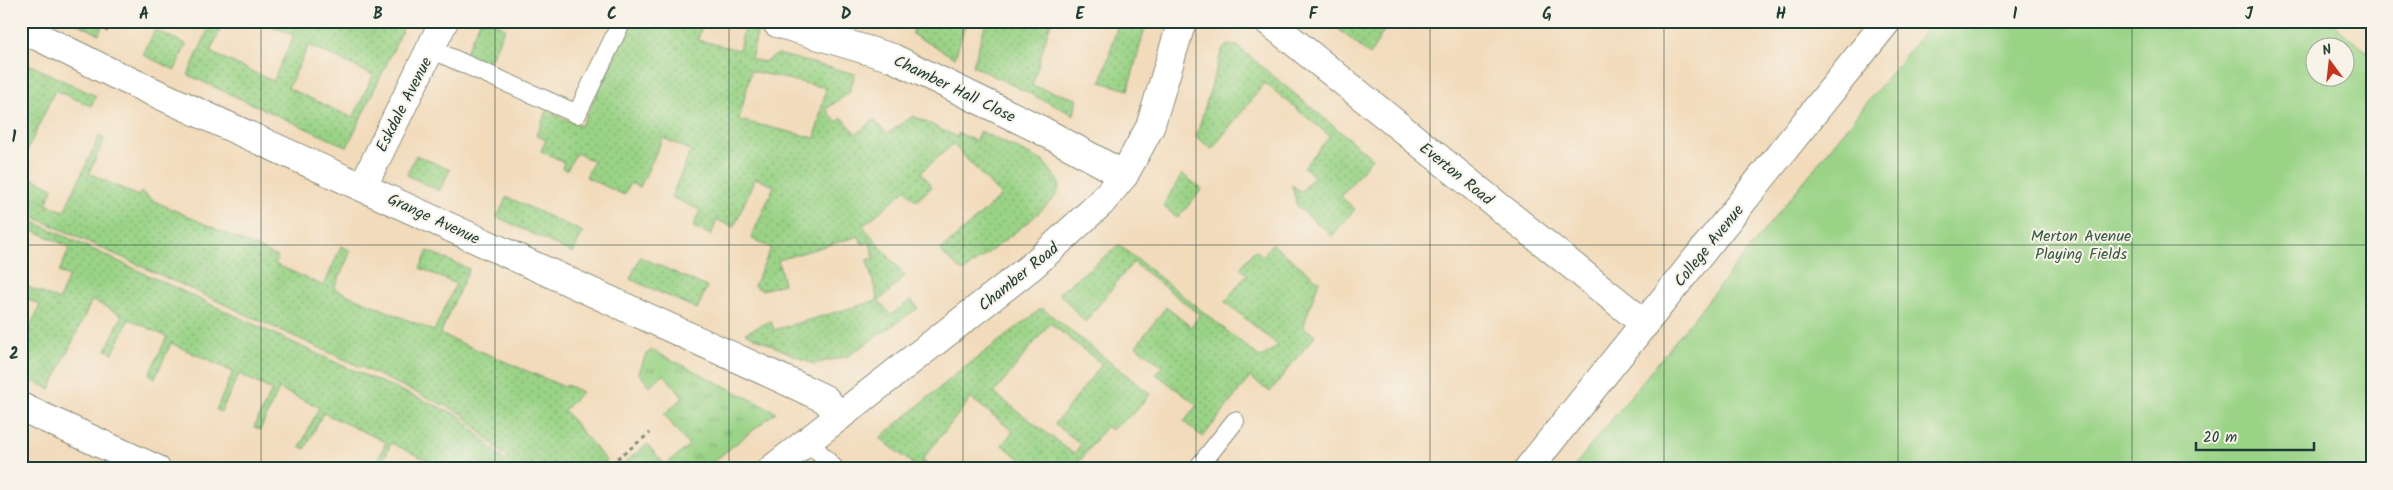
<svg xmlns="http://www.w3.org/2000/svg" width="2393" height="490" font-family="Kalam,sans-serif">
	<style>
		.grass { fill: url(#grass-tufts); stroke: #5c885d }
		.park { fill: #9ad386; stroke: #5c885d; fill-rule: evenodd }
		.garden { fill: url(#garden-dots); stroke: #5c885d; fill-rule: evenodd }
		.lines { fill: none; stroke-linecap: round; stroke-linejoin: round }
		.lane-casing { stroke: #888c78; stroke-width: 20 }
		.street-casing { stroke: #888c78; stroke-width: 30 }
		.secondary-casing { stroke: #888c78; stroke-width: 30 }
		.path { stroke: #888c78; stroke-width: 3; stroke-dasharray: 4 4; stroke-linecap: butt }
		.lane { stroke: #fff; stroke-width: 18 }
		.street { stroke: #fff; stroke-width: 28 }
		.secondary { stroke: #fff; stroke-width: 28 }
		.grid { fill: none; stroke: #1f3d34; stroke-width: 1; stroke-opacity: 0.55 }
		.labels { text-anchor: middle; stroke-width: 4; stroke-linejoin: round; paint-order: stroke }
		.street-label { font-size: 16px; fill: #1f3d34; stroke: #f7f3e8 }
		.park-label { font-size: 16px; fill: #385b44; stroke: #f7f3e8 }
		.neatline { fill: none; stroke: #1f3d34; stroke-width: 2 }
		.grid-label { font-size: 16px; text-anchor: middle; font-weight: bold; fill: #1f3d34 }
	</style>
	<defs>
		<pattern id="grass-tufts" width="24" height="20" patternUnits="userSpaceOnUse" patternTransform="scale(1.25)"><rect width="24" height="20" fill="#9ad386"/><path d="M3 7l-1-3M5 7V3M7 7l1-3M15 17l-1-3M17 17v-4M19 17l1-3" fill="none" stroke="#7dac6e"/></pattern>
		<pattern id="garden-dots" width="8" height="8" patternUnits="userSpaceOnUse" patternTransform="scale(1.25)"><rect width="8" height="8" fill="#9ad386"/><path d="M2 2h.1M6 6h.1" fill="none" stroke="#7dac6e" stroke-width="1.8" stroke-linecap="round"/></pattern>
	</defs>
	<rect width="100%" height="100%" fill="#f7f3e8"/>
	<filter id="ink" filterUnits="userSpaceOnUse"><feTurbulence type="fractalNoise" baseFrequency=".02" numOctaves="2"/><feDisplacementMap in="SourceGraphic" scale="10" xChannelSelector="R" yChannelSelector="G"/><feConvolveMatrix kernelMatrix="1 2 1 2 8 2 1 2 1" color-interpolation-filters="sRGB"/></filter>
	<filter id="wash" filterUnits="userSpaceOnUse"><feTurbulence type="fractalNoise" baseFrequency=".0096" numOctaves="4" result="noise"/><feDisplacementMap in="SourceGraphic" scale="20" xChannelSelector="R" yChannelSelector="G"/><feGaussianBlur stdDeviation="1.12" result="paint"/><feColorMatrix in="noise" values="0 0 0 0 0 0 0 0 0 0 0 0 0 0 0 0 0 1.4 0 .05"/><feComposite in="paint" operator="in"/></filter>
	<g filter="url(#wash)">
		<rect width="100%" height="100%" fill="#f2dbbb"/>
		<!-- grass -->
		<polygon class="grass" points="652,350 776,412 704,469 617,469 647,444 665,465 689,446 664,414 683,398 664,374 649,386 639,373 646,354"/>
		<!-- park -->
		<path class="park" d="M1933,21H2329L2372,56V469H1572ZM2316,48H2346V78H2316Z"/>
		<!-- garden -->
		<g class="garden">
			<polygon points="72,21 104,21 99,34"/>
			<path d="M212,21H224L210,52L273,81L294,36L263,21H396L405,25L347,147L188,75ZM309,45L373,75L353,118L288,88Z"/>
			<polygon points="480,21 491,21 505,28 488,65 465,54"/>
			<path d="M632,21H669L685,25L687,21L702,25L698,40L739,50L746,21H760L751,59L764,62L778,54L855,74L849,93L826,109L836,122L843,118L856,134L874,120L887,134L913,116L957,137L959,133L975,141L980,131L1043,161L1060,183L1057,195L1031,220L963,272L940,251L1001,196L953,144L921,172L932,187L916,201L905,190L863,226L905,276L879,301L891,315L911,300L918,308L848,356L813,364L745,333L771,321L774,330L878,300L867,260L874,258L870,242L862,244L859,236L778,260L784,284L762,290L754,286L771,248L751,238L774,186L755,178L734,227L717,220L711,235L693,227L700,210L671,197L691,151L663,138L640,187L630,183L624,195L586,177L594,161L576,153L567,170L562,168L564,162L541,151L546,140L536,135L547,111L581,126ZM751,71L826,88L815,138L739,120Z"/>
			<polygon points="916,21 956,23 957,21 966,21 955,58 912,34"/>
			<polygon points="986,21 1051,21 1032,86 1077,99 1074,115 973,66"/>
			<polygon points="1119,21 1147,21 1128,90 1101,82"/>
			<polygon points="1329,21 1389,21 1370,55"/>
			<polygon points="155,30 186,44 175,70 143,55"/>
			<polygon points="1229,44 1236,45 1372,158 1341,197 1355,209 1332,236 1297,206 1292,185 1301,192 1314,176 1304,167 1330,136 1265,83 1212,149 1196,137 1222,50"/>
			<polygon points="24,62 96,96 91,106 55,90 21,164 21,68"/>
			<polygon points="100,135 105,138 89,173 138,196 141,192 152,200 278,257 275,264 324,286 341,246 351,251 334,289 434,331 456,284 420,268 428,251 469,269 440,334 565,387 567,385 582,392 564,410 606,461 596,469 428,469 431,462 391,443 380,469 374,469 386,442 323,413 305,449 300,447 319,407 279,389 260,430 254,427 272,390 239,374 221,412 216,410 233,372 171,343 155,378 149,374 167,337 129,319 113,353 106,350 122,315 92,300 50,389 21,376 21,347 40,305 21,296 21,284 59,300 69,276 59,272 70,247 21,225 21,216 339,364 460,416 505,461 508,459 461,413 21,211 21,173 53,188 46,204 64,211"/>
			<polygon points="416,155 450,170 439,191 407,175"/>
			<polygon points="1182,174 1202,189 1178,218 1163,206"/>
			<polygon points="507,197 583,232 573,253 497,217"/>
			<polygon points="1272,244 1319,281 1303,327 1315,335 1270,392 1250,377 1203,437 1184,422 1197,405 1156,374 1162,366 1136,346 1166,307 1191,327 1200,315 1133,262 1085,322 1059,293 1119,245 1261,358 1278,345 1225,302 1247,274 1240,268 1255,250 1263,256"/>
			<polygon points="640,257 707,287 697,309 630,279"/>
			<path d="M1042,308L1150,394L1136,411L1111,430L1106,426L1074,469H1034L1002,445L1013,431L971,398L922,460L933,469H919L880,438L955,375ZM1050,323L1102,364L1055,424L1081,444L1074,454L994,393Z"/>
		</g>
	</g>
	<g filter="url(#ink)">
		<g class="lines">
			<!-- lane casing -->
			<g class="lane-casing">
				<g id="lane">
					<polyline points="431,49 577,114 622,21"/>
					<polyline points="808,441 835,469"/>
					<polyline points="1197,469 1235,421"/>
				</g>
			</g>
			<!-- street casing -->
			<g class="street-casing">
				<g id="street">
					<polyline points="1268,21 1645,324"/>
					<polyline points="777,23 893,58 1039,129 1124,175"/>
					<polyline points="21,28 114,74 791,383 825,399 840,416"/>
					<polyline points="363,186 444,21"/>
					<polyline points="21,407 156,469"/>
					<polyline points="1528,469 1887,21"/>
				</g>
			</g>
			<!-- secondary casing -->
			<g class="secondary-casing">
				<polyline id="secondary" points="772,469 1032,266 1101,203 1124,175 1150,127 1182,21"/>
			</g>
			<!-- path -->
			<g class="path">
				<polyline points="106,32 111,21"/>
				<polyline points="611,469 608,466 650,433"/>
			</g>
			<!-- lane -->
			<use href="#lane" class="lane"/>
			<!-- street -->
			<use href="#street" class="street"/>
			<!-- secondary -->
			<use href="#secondary" class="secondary"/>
		</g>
	</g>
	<!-- grid -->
	<path class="grid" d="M261,21V469M495,21V469M729,21V469M963,21V469M1196,21V469M1430,21V469M1664,21V469M1898,21V469M2132,21V469M21,245H2372"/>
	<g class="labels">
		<!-- street labels -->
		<g class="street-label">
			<text transform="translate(955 88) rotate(26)" y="6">Chamber Hall Close</text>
			<text transform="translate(403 104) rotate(-63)" y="6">Eskdale Avenue</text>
			<text transform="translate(1457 173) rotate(39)" y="6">Everton Road</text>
			<text transform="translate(434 218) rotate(25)" y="6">Grange Avenue</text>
			<text transform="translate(1708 245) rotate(-51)" y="6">College Avenue</text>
			<text transform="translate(1018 276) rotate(-39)" y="6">Chamber Road</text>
		</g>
		<!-- park labels -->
		<g class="park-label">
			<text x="2081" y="241">Merton Avenue<tspan x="2081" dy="18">Playing Fields</tspan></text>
		</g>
	</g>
	<!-- margin -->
	<rect width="2393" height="490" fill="none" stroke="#f7f3e8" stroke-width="55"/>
	<!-- north arrow -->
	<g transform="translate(2330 62) rotate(345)"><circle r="24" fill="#f7f3e8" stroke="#a1aaa0"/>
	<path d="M0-4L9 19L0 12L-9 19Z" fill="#c8321e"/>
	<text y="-8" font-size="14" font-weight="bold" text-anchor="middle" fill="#1f3d34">N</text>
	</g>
	<!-- scale -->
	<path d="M2196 442v8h118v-8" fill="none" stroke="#1f3d34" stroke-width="2.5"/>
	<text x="2203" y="442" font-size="15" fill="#1f3d34" stroke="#f7f3e8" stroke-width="4" paint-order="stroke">20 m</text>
	<rect x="28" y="28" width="2338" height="434" class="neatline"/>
	<g class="grid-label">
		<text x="144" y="19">A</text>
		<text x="378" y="19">B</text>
		<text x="612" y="19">C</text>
		<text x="846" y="19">D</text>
		<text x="1080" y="19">E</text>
		<text x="1313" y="19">F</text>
		<text x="1547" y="19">G</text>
		<text x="1781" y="19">H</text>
		<text x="2015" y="19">I</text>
		<text x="2249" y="19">J</text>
		<text x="14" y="142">1</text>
		<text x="14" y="359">2</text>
	</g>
</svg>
